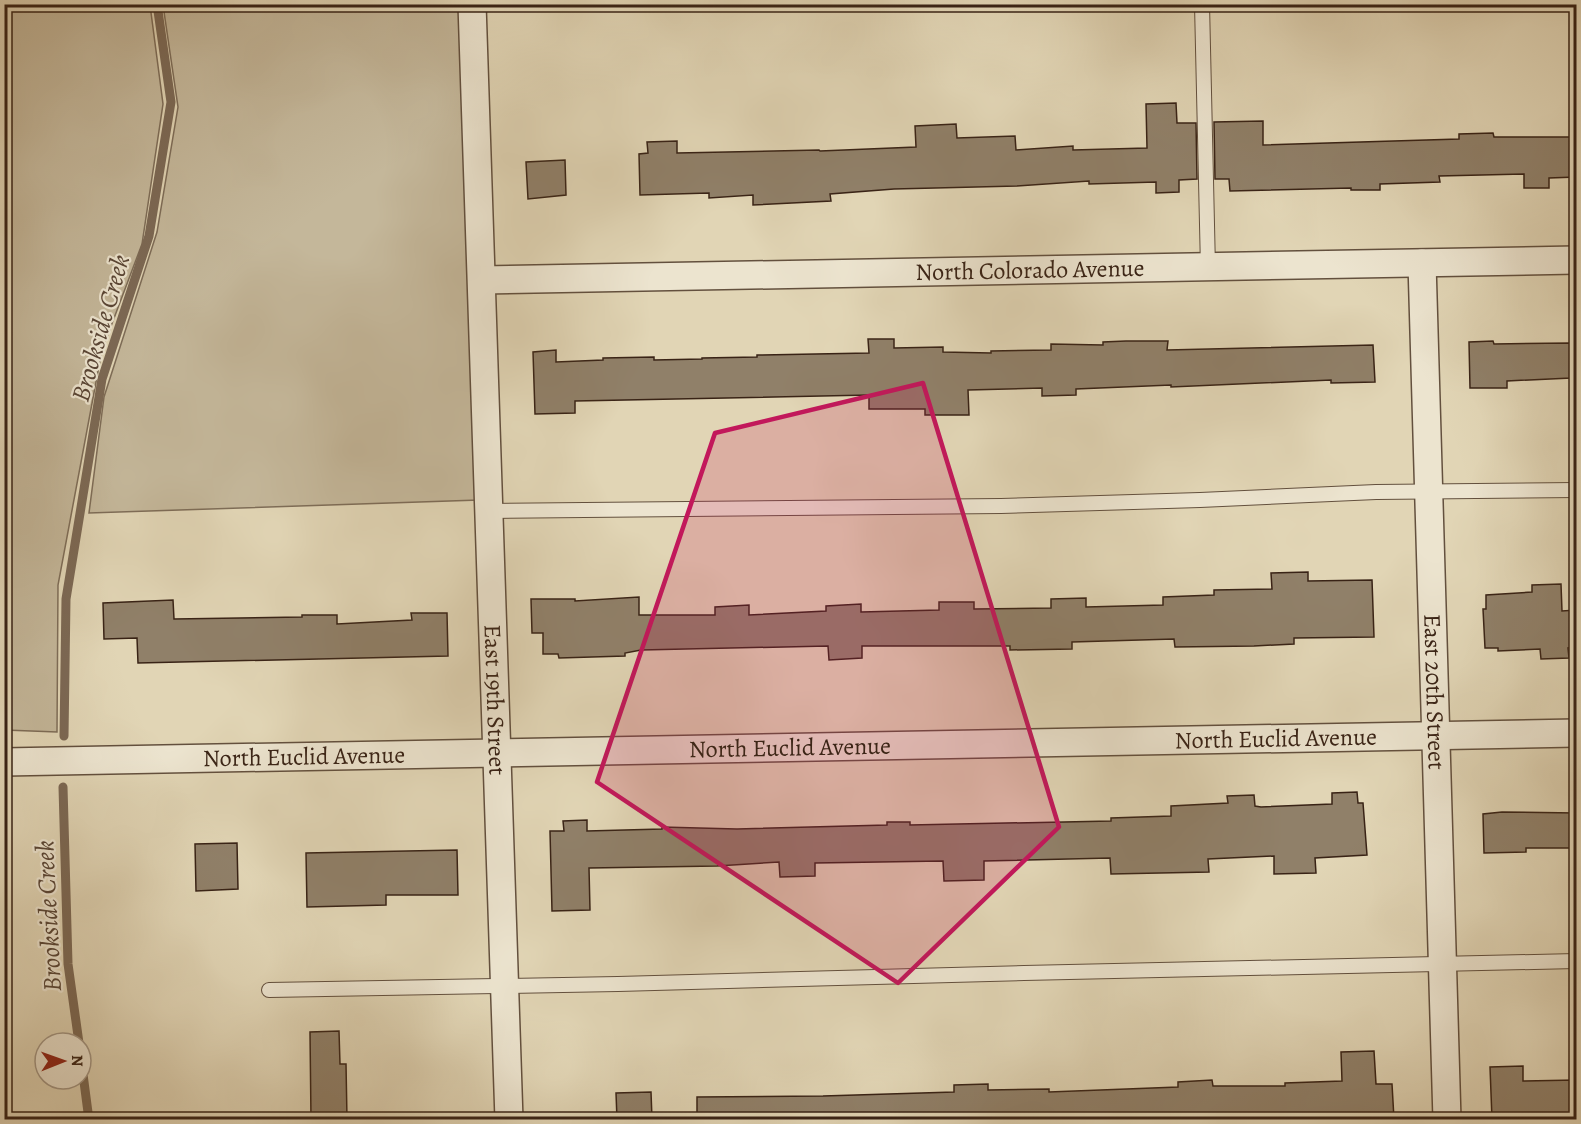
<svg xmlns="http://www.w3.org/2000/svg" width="1581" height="1124" font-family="Alegreya,serif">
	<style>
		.green { fill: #c4b79a; stroke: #7e6d58; stroke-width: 1.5 }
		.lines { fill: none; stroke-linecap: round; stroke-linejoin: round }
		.stream { stroke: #7c6955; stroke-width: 9 }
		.building { fill: #908069; stroke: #392316; stroke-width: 1.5 }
		.lane-casing { stroke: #63503e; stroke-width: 16 }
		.street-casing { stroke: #63503e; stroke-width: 30 }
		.lane { stroke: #ece4cf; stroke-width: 14 }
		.street { stroke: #ece4cf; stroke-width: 27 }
		.marked { fill: #c2185b; fill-opacity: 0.2; stroke: #c2185b; stroke-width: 4.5; stroke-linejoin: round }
		.labels { text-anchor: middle; stroke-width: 4.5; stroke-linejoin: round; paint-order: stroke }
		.street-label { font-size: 24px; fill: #392316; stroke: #ece4cf }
		.water-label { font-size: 26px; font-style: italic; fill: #5a4636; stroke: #ece4cf }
	</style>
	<rect width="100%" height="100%" fill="#e1d5b5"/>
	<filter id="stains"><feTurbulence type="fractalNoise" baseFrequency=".00333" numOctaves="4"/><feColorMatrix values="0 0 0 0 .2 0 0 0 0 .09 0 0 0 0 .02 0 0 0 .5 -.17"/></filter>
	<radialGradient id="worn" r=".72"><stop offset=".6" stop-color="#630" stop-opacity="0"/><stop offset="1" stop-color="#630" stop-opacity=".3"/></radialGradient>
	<!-- green -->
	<g class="green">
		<polygon points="5,4 150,5 163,104 142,244 102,350 58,585 57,732 5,730"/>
		<polygon points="163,5 465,5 479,500 89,513 104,397 157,232 178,107"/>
	</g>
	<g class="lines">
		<!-- stream -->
		<g class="stream">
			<polyline points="64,736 66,599 102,379 149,236 171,102 157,4"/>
			<polyline points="63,787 68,964 79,1043"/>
			<polyline points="81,1059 89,1120"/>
		</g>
	</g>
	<!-- building -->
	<g class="building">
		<polygon points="1176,103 1177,123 1196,123 1197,179 1179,180 1179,192 1156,193 1156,182 1089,184 1089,181 1017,186 894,189 830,194 831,201 753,205 753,195 709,198 709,193 640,195 639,154 648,153 647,142 677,141 677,153 819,150 820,151 916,147 915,126 956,124 957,138 1015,136 1016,150 1073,146 1073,150 1147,148 1146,104"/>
		<polygon points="1263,121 1263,145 1459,139 1459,134 1493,133 1494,137 1576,137 1576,177 1549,178 1549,188 1524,188 1524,174 1439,176 1440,182 1380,184 1380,190 1351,190 1351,188 1230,191 1229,179 1215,179 1214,122"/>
		<polygon points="565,160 566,195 528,199 526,162"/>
		<polygon points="868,339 894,339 894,348 943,347 943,352 991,353 991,351 1051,350 1051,344 1103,345 1103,342 1126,341 1168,341 1167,350 1373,345 1375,382 1331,383 1331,380 1171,387 1171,385 1076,389 1076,395 1042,396 1042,388 968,390 969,415 925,415 925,409 869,409 869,395 575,401 575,413 535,414 533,352 556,350 556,362 603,360 603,358 654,357 654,360 702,359 702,358 757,357 757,355 869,353"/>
		<polygon points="1493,341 1494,344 1570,343 1571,378 1507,381 1507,388 1470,388 1469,342"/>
		<polygon points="1308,572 1308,581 1372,580 1374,637 1294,638 1294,644 1254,646 1175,647 1174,639 1072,642 1072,649 1010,650 1010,646 862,646 862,658 829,660 828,646 641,650 625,653 625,656 559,658 558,654 543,654 543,633 532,633 531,599 575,599 575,601 639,597 639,615 715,615 715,607 749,605 749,615 826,611 826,606 861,604 861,612 939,610 939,602 974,602 974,609 1051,608 1051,599 1086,598 1086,607 1163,605 1163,597 1214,595 1214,590 1272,589 1271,573"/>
		<polygon points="1561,584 1562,611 1576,610 1576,647 1568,648 1569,658 1541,659 1540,649 1498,651 1498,648 1485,648 1483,609 1486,609 1486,595 1532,592 1532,585"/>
		<polygon points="173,600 174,619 302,617 302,615 337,615 337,624 412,620 411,613 447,613 448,656 138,663 137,638 104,639 103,603"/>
		<polygon points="1357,792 1358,803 1363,803 1367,855 1315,858 1316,873 1274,874 1274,856 1208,859 1209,872 1111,874 1110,858 984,861 984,880 944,881 943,861 815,863 815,876 780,877 779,862 717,866 589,868 590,910 552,911 550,831 564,831 563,821 587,820 587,831 662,829 662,827 737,829 887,825 887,822 910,822 910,825 1111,821 1111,818 1171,816 1171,806 1228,803 1227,796 1254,795 1255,806 1261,807 1332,804 1332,793"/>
		<polygon points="1502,812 1576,813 1576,848 1526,848 1526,852 1484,853 1483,814"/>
		<polygon points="237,843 238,889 196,891 195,844"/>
		<polygon points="457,850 458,895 386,895 386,905 307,907 306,853"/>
		<polygon points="339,1031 340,1064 346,1064 347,1119 311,1119 310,1032"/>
		<polygon points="1374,1051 1376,1084 1392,1084 1394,1119 697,1119 697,1097 823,1096 954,1092 954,1085 988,1084 988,1090 1049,1089 1049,1092 1178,1087 1178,1082 1212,1080 1213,1086 1285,1086 1285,1083 1342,1081 1341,1052"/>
		<polygon points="1523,1066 1523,1081 1576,1080 1576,1116 1536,1115 1536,1117 1518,1117 1518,1119 1492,1119 1490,1067"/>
		<polygon points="651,1092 652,1119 617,1119 616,1093"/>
	</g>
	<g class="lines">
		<!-- lane casing -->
		<g class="lane-casing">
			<g id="lane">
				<polyline points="1202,4 1208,268"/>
				<polyline points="489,511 1001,506 1200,500 1376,492 1576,490"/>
				<polyline points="269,990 618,984 1024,973 1576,961"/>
			</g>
		</g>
		<!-- street casing -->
		<g class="street-casing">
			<g id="street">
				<path id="s1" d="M472,4L509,1120"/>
				<path id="s2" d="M1422,263L1447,1120"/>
				<path id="s3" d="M482,280L1576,260"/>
				<path id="s4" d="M4,762L1576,733"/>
			</g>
		</g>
		<!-- lane -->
		<use href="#lane" class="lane"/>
		<!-- street -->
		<use href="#street" class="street"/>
	</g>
	<!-- marked area -->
	<path class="marked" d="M923,383L1059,827L898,983L597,782L715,433Z"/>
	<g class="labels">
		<!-- street labels -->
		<g class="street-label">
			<text dy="8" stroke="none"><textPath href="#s3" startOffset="548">North Colorado Avenue</textPath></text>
			<text dy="8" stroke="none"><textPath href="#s2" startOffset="429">East 20th Street</textPath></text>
			<text dy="8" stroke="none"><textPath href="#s1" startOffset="696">East 19th Street</textPath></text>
			<text dy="8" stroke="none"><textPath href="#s4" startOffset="1272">North Euclid Avenue</textPath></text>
			<text dy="8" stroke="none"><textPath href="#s4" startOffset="786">North Euclid Avenue</textPath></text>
			<text dy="8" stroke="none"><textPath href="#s4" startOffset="300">North Euclid Avenue</textPath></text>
		</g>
		<!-- water labels -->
		<g class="water-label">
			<text transform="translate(100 328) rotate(-74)" y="9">Brookside Creek</text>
			<text transform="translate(48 916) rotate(-93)" y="9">Brookside Creek</text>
		</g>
	</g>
	<!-- margin -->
	<rect width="1581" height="1124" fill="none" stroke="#e1d5b5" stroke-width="24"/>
	<rect x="6" y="6" width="1569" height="1112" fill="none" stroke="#392316" stroke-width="3"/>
	<rect x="12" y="12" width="1557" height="1100" fill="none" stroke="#392316" stroke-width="1.5"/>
	<!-- north arrow -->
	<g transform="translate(63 1061) rotate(89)"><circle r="28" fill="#ece4cf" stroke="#a49785" stroke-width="1.5"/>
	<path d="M0-4.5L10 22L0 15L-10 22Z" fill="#8f2418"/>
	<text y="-9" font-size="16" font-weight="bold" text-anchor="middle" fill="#392316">N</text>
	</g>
	<rect width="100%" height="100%" filter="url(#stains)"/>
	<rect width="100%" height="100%" fill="url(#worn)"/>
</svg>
